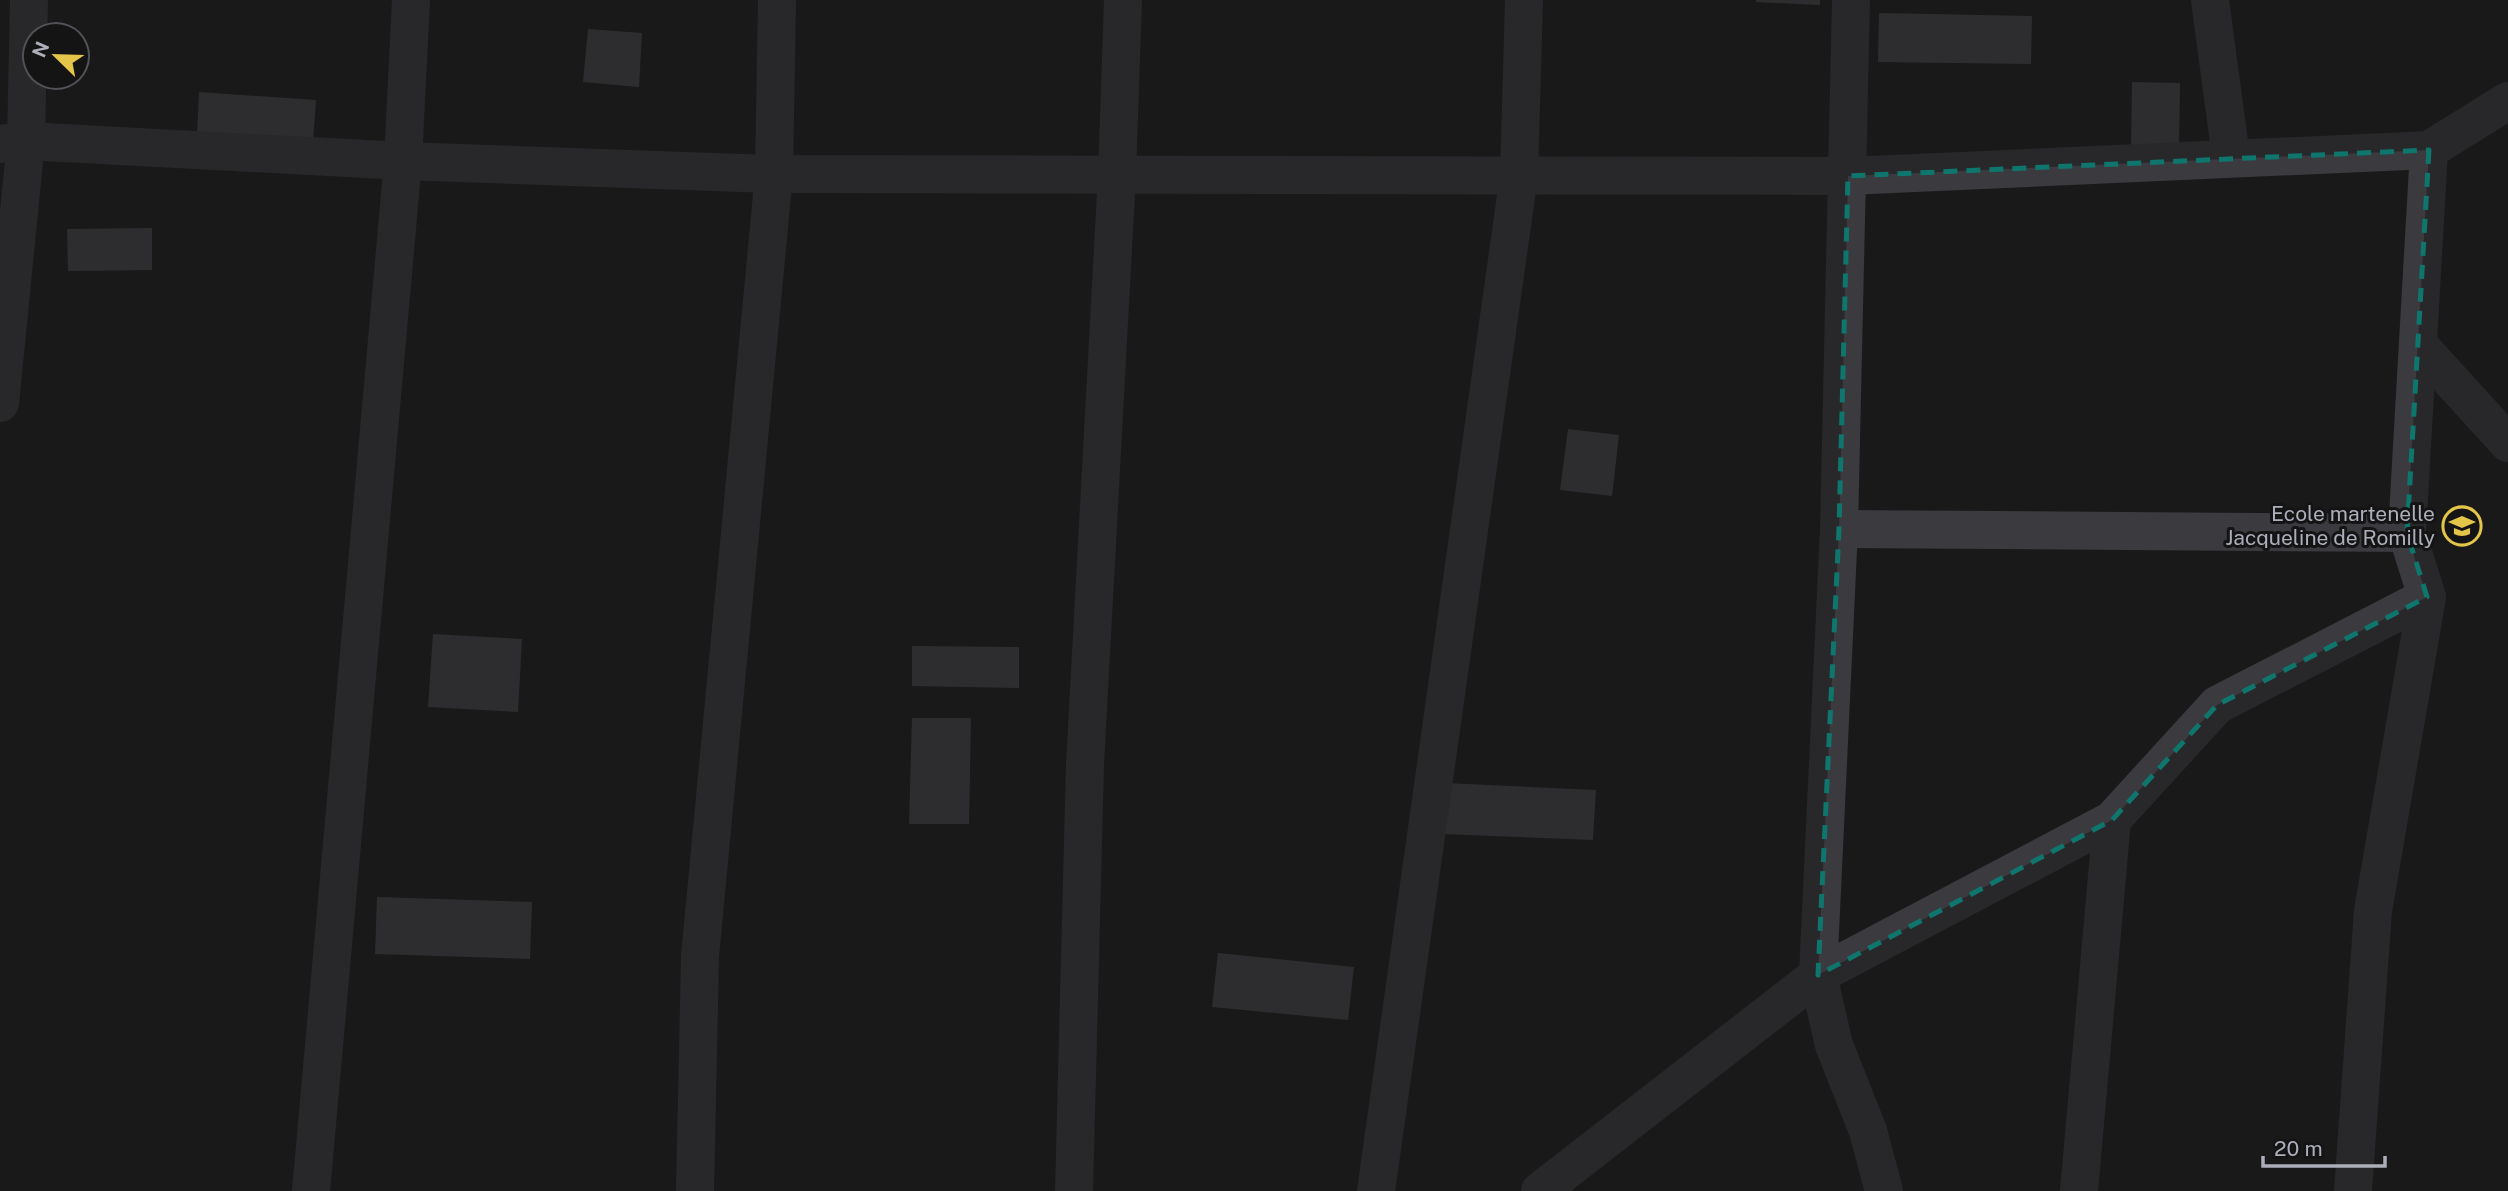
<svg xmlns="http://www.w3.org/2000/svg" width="2508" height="1191" font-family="'Public Sans',sans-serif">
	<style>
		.building { fill: #46464a }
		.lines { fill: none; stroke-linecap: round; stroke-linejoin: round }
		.minor { stroke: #3a3a3f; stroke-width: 38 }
		.marked { fill: none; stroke: #0f766e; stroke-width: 5; stroke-dasharray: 14 9; stroke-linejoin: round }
		.labels { text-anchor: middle; stroke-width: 6; stroke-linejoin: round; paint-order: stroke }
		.poi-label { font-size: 21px; fill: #acaeb9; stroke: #141415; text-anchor: end }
	</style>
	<rect width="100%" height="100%" fill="#19191a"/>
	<!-- building -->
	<g class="building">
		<polygon points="1756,0 1820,0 1820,5 1756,2"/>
		<polygon points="1879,13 2032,16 2031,64 1878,62"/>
		<polygon points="588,29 642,33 639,87 583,82"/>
		<polygon points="2132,82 2180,83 2179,147 2131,146"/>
		<polygon points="199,92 316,100 313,142 197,135"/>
		<polygon points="152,228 152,270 68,271 67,229"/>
		<polygon points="1568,429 1619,435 1612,496 1560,490"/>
		<polygon points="433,634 522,639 518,712 428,707"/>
		<polygon points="912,646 1019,647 1019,688 912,686"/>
		<polygon points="912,718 971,718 969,824 909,824"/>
		<polygon points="1445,783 1596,790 1593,840 1442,834"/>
		<polygon points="377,897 532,902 530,959 375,954"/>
		<polygon points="1218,953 1354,967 1348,1020 1212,1007"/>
	</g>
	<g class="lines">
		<!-- minor -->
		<g class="minor">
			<polyline points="1851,0 1839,529 1818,975 1834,1045 1868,1131 1884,1191"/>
			<polyline points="2210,0 2231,157"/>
			<polyline points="0,144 26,141 403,161 774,174 1848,176 2429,150 2508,101"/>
			<polyline points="2418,344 2508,443"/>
			<polyline points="0,403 26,141 29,0"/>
			<polyline points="1839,529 2407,533"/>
			<polyline points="311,1191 403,161 411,0"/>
			<polyline points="695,1191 700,956 774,174 777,0"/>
			<polyline points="1074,1191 1085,764 1117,175 1123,0"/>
			<polyline points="1376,1191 1519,175 1524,0"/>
			<polyline points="1540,1191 1818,975 2112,820 2217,705 2427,597"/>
			<polyline points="2079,1191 2112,820"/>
			<polyline points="2353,1191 2373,911 2427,597 2407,533 2429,150"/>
		</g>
	</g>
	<!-- marked area -->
	<path d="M0 0H2508V1191H0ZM2429,150L2407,533L2427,597L2217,705L2112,820L1818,975L1839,529L1848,176Z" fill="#19191a" fill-opacity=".55" fill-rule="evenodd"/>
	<path class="marked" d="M2429,150L2407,533L2427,597L2217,705L2112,820L1818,975L1839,529L1848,176Z"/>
	<!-- icons -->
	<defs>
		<g id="school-ring" transform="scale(2.0125)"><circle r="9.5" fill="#141415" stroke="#e2c549" stroke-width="1.5"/><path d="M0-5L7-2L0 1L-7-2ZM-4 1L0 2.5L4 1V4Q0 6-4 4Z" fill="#e2c549"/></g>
	</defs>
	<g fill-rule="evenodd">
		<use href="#school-ring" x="2462" y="526"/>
	</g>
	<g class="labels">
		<!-- poi labels -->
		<g class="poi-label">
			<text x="2435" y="521">Ecole martenelle<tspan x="2435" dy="24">Jacqueline de Romilly</tspan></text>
		</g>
	</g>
	<!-- north arrow -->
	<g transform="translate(56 56) rotate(293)"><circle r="33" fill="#141415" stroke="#515257" stroke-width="2"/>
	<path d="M0-5L12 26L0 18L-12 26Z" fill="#e2c549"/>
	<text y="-10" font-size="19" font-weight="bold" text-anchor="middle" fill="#acaeb9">N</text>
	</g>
	<!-- scale -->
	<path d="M2263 1156v10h122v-10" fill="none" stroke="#acaeb9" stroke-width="3.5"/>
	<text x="2274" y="1156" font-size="21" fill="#acaeb9" stroke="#141415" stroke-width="5" paint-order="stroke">20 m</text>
</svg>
